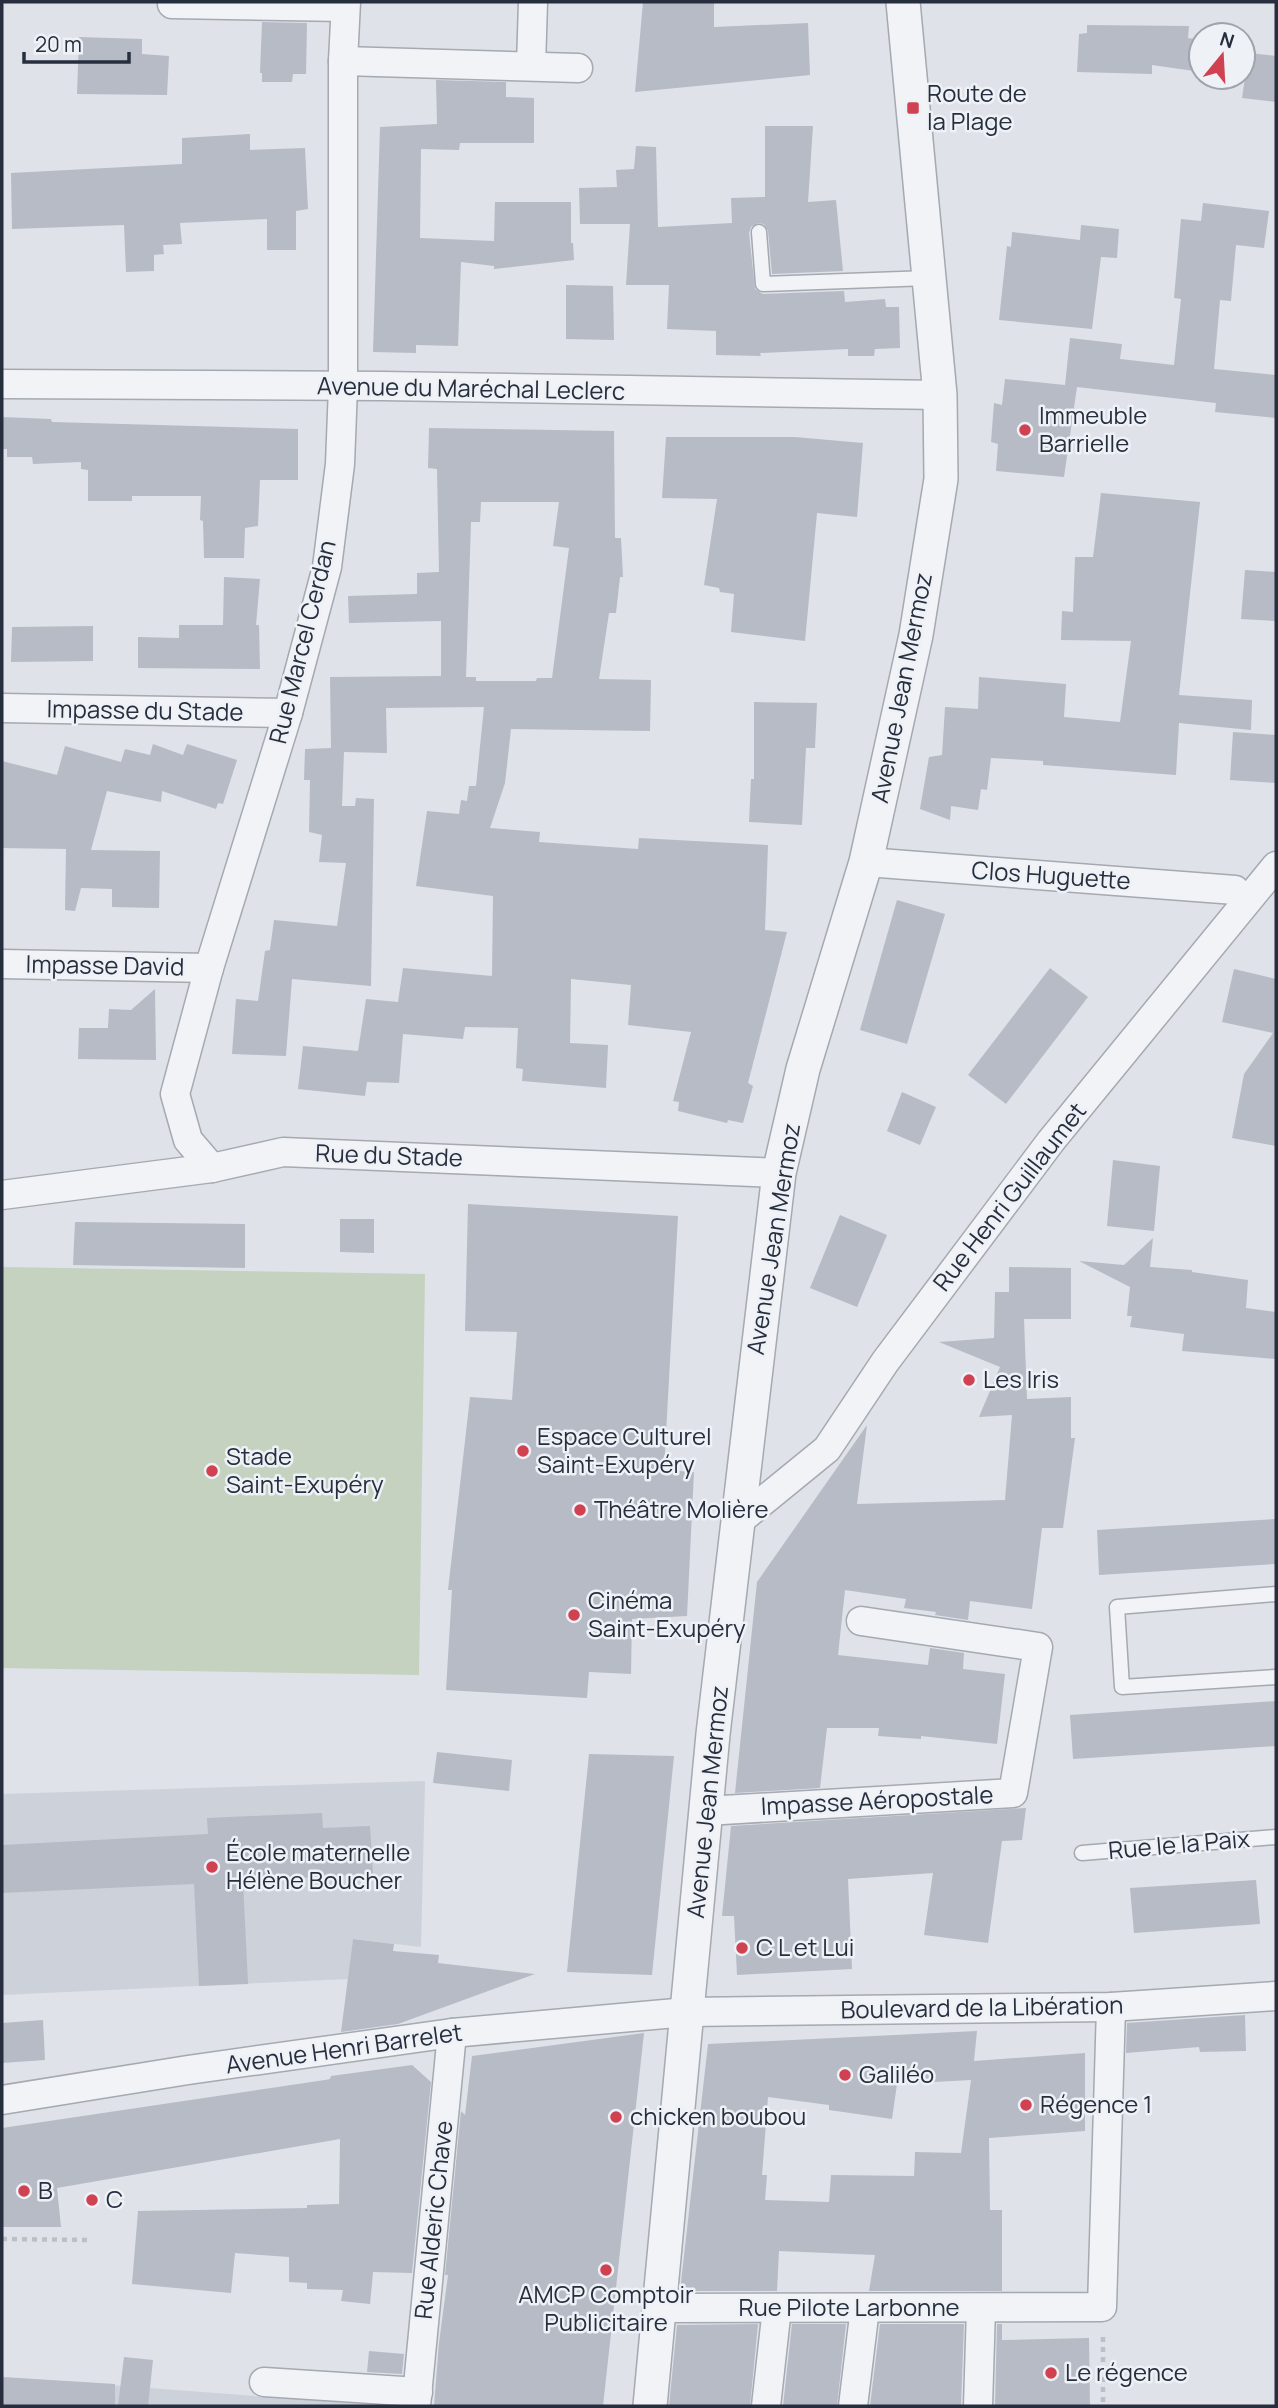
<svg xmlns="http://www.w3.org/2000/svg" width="1278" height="2408" font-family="Manrope,sans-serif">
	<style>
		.built { fill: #cdd1da }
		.green { fill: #c4d2bf }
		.building { fill: #b6bbc5; fill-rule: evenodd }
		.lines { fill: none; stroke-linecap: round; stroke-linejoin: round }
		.service-casing { stroke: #a4a9b2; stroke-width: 17 }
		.minor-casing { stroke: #a4a9b2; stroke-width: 31 }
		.tertiary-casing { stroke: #a4a9b2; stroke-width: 36 }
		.path { stroke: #bcc0c6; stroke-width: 4.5; stroke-dasharray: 5 5; stroke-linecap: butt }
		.service { stroke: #f1f3f6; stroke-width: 14 }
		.minor { stroke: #f1f3f6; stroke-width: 28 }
		.tertiary { stroke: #f1f3f6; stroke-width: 33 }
		.poi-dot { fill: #d04151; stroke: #eef1f6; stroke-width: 2.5 }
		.labels { text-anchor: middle; stroke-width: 5; stroke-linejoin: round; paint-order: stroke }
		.poi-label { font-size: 24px; fill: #272f3f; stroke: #eef1f6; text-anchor: start }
		.street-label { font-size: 24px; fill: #272f3f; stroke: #eef1f6 }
	</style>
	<rect width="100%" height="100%" fill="#dfe2e8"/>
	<!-- built -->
	<g class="built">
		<polygon points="425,1781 421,1947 353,1939 348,1979 2,1995 2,1794"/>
		<polygon points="2,2377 388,2406 2,2406"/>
	</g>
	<!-- green -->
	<polygon class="green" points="2,1267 425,1274 419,1675 2,1668"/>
	<!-- building -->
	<g class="building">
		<polygon points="643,2 714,2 714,27 808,23 810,75 635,92"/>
		<polygon points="262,22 307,23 306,74 293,74 292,82 262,82 262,73 260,73"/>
		<polygon points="1087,25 1189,26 1188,38 1201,40 1201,72 1152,65 1152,74 1077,72 1079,34 1087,33"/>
		<polygon points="79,37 142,39 142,54 169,56 167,95 77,94"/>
		<polygon points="1243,45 1251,46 1250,53 1276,56 1276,102 1242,98 1245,78 1235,77 1243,77"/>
		<polygon points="436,80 506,82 506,97 534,98 534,143 460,143 459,150 421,149 420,238 494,241 495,202 571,202 571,243 573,243 574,260 494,269 494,266 461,262 458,346 416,345 416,353 373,352 380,127 437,124"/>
		<polygon points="765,126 813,126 808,202 836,200 843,271 772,274 768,231 764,224 758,223 751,227 749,233 755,289 763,294 844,291 845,302 885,299 886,307 899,307 900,348 875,349 874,356 848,356 848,349 760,353 761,356 716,355 716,331 667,329 669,285 626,285 630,224 580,224 579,188 617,187 616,170 634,169 636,146 656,147 658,227 732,223 731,198 765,197"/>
		<polygon points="250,134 250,150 305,148 308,209 296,211 296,250 267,250 267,219 180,223 182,244 163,245 164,254 154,255 154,271 126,272 124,225 12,229 11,173 182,164 182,138"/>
		<polygon points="1203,203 1269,211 1264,248 1236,245 1231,301 1220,300 1214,369 1276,375 1276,418 1215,412 1216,403 1077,387 1064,477 996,471 998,444 991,442 994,403 1002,405 1005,379 1065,385 1070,338 1122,344 1120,359 1174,365 1181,299 1174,298 1181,219 1201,221"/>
		<polygon points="1081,225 1119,229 1117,258 1101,257 1092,329 999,320 1007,246 1011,247 1012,232 1080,240"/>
		<polygon points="566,285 613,286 614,340 566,339"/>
		<polygon points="2,417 51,419 52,422 298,429 298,480 260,480 258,526 245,528 244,558 204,558 203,521 200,520 201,496 132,496 132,501 88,501 88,470 81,469 81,462 33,464 32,457 7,457 7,449 2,449"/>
		<path d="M429,428L614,431L615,538H621L623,577H620L616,613H609L599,679L651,680L650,731L511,729L505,783L490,828L540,832L539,842L638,849L639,838L768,845L765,930L787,932L748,1083L753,1086L743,1123L728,1120L727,1123L678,1111L679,1102L673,1101L691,1032L628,1025L631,985L571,979L570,1043L608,1045L606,1088L522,1081L523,1069L516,1068L518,1028L465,1027L463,1039L403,1034L399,1083L367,1082L365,1096L298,1089L303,1046L358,1051L366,999L398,1002L403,968L492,976L493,896L416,886L427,811L459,814L461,800L467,801L469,786H476L484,707L386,708L387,753L344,752L342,806H355L356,798L374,799L371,986L292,979L286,1056L232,1054L236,999L258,1001L265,951L270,950L274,920L337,926L346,863L319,862L322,835L309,832L310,780H304L305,749L331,748L330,677L441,676V621L349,623L348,596L417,594V573L439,572L437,469L428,468ZM481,502H559L553,546L569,548L552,678H537L536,681H476V677H466L471,522H480Z"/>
		<polygon points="666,437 795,437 863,443 857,517 817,513 805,641 731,632 734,594 720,592 719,588 704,585 717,499 662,498"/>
		<polygon points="1101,493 1200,502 1179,695 1252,700 1251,730 1179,723 1176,775 1043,765 1043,761 991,758 987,790 981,789 978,810 951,806 950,820 920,809 929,757 942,755 945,707 978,709 979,677 1066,684 1064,717 1120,722 1131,641 1061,640 1062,611 1073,612 1075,557 1093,557"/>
		<polygon points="1245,570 1276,572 1276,621 1241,619"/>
		<polygon points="224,577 260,579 256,625 259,625 260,669 138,668 138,637 179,638 179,625 223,625"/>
		<polygon points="93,626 93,661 11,662 12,627"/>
		<polygon points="754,702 817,703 815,748 806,748 802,825 749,822 751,779 754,779"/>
		<polygon points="1233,732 1276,735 1276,783 1230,780"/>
		<polygon points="153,744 183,755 187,744 237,760 223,804 218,803 216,809 162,791 161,802 107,791 91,850 160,851 159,908 112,907 112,889 81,888 75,911 65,910 66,849 2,848 2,761 57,775 65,746 121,762 125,749 150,755"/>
		<polygon points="897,900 945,914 907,1044 860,1030"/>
		<polygon points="1050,968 1088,997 1006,1104 968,1075"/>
		<polygon points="1234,969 1276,979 1276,1146 1232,1138 1244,1074 1273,1033 1222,1022"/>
		<polygon points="155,989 156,1060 78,1059 79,1028 108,1028 109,1009 131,1010"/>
		<polygon points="902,1092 936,1107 920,1145 887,1131"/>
		<polygon points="1113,1160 1160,1166 1154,1231 1107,1226"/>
		<polygon points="468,1204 678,1216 664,1470 694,1472 687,1616 632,1619 631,1674 589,1672 587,1698 446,1690 452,1590 448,1590 470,1397 512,1400 517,1332 465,1331"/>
		<polygon points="840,1215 887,1235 857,1307 810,1288"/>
		<polygon points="340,1219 374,1219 374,1253 340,1252"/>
		<polygon points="75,1222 245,1224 245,1268 73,1265"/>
		<polygon points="1153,1238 1150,1267 1192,1270 1192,1272 1248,1280 1246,1308 1276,1312 1276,1359 1182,1351 1184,1334 1130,1327 1132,1316 1127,1316 1130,1287 1079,1261 1124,1265"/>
		<polygon points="1009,1267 1071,1268 1071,1319 1024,1319 1027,1399 1071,1397 1071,1438 1075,1438 1063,1528 1042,1528 1032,1609 970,1601 968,1620 935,1615 936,1612 904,1608 906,1599 845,1590 838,1655 928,1665 930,1648 964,1653 963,1669 1005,1674 997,1744 921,1736 921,1739 878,1736 879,1728 827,1728 820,1788 735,1793 757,1582 867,1425 857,1504 1005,1500 1012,1415 979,1417 1000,1367 939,1342 994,1338 995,1292 1009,1292"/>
		<polygon points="1276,1519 1276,1564 1099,1575 1097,1530"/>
		<polygon points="1276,1701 1276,1746 1073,1759 1070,1715"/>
		<polygon points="437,1752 512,1760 509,1791 433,1783"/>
		<polygon points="589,1754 674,1756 652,1975 567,1972"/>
		<polygon points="1026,1808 1022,1840 1002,1841 988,1943 924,1935 933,1873 848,1879 852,1969 737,1975 734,1916 722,1916 731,1826"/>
		<polygon points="322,1813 323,1828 370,1826 373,1874 243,1881 248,1984 199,1986 194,1884 2,1893 2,1845 208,1834 207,1818"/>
		<polygon points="1256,1880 1260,1924 1134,1933 1130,1888"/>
		<polygon points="353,1939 394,1944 393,1951 439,1955 438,1963 535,1974 398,2024 341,2032"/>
		<polygon points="1245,2015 1246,2051 1200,2052 1199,2047 1126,2053 1127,2023"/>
		<polygon points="43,2020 45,2060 2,2063 2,2023"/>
		<path d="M977,2031L974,2061L1085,2053V2131L989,2138L990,2210H1002V2291H869L875,2255L779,2251L777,2291H680L708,2044ZM971,2080L961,2153L915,2152L914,2176L831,2175L829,2202L765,2200L767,2175H762L768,2097L829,2105V2110L892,2119L897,2084Z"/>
		<polygon points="644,2033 603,2406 434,2406 439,2343 448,2275 445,2275 461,2111 465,2115 472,2056"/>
		<polygon points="412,2065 431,2082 412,2273 373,2272 370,2304 341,2301 343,2290 307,2289 307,2283 289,2282 289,2257 235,2253 231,2293 132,2284 138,2211 307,2208 307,2205 339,2204 340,2139 57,2188 61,2227 2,2227 2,2128 325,2080 330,2079 331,2076"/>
		<polygon points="758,2324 750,2406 669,2406 677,2325"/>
		<polygon points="792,2324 846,2324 837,2406 783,2406"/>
		<polygon points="880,2324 964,2324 961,2406 870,2406"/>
		<polygon points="997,2324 1002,2324 1002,2340 1089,2338 1090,2406 995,2406"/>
		<polygon points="369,2351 404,2354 402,2374 367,2372"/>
		<polygon points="124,2357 153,2360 148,2406 118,2406"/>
		<polygon points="2,2377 115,2384 115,2406 2,2406"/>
	</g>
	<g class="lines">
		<!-- service casing -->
		<g class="service-casing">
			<g id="service">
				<polyline points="759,232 763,284 929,278"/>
				<polyline points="1276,1594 1117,1607 1122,1687 1276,1677"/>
				<polyline points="1082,1853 1276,1837"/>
			</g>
		</g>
		<!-- minor casing -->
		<g class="minor-casing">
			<g id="minor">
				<polyline points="172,4 345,7"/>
				<polyline points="343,61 578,68"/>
				<polyline points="531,66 533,2"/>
				<polyline points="2,384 382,386 940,395"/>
				<polyline points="2,708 288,713"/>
				<polyline points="866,862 1235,890"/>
				<polyline points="2,964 209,968"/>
				<polyline points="212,1168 188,1140 175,1094 209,968 288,713 327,567 340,464 343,387 343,61 346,2"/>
				<polyline points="2,1195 212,1168 283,1152 779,1173"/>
				<polyline points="740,1520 827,1449 885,1362 1051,1141 1276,866"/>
				<polyline points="706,1811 1013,1793 1038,1647 861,1621"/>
				<polyline points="2,2100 188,2070 452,2033 687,2012 1111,2007 1276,1996"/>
				<polyline points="660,2308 1102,2307 1111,2007"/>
				<polyline points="264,2382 418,2392"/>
				<polyline points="416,2406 452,2033"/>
				<polyline points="766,2406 777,2308"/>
				<polyline points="853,2406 865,2308"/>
				<polyline points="978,2406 981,2308"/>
			</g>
		</g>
		<!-- tertiary casing -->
		<g class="tertiary-casing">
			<polyline id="tertiary" points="650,2406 713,1734 779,1173 803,1069 866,862 916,635 941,479 940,395 903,2"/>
		</g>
		<!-- path -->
		<g class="path">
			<polyline points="2,2239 91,2240"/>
			<polyline points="1103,2337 1103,2406"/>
		</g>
		<!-- service -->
		<use href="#service" class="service"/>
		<!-- minor -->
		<use href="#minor" class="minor"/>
		<!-- tertiary -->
		<use href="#tertiary" class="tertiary"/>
	</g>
	<!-- markers -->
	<g class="poi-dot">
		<rect x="906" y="101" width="14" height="14" rx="3.5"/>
		<circle cx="1025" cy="430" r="7"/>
		<circle cx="969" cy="1380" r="7"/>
		<circle cx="523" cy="1451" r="7"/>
		<circle cx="212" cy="1471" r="7"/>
		<circle cx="580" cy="1510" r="7"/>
		<circle cx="574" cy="1615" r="7"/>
		<circle cx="212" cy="1867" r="7"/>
		<circle cx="742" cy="1948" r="7"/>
		<circle cx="845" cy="2075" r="7"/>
		<circle cx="1026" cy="2105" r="7"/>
		<circle cx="616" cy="2117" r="7"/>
		<circle cx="24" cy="2191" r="7"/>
		<circle cx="92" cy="2200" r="7"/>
		<circle cx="606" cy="2270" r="7"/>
		<circle cx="1051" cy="2373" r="7"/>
	</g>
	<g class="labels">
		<!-- poi labels -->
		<g class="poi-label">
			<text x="927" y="102">Route de<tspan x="927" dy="28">la Plage</tspan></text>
			<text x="1039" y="424">Immeuble<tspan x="1039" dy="28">Barrielle</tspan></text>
			<text x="983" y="1388">Les Iris</text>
			<text x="537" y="1445">Espace Culturel<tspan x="537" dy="28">Saint-Exupéry</tspan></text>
			<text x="226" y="1465">Stade<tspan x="226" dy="28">Saint-Exupéry</tspan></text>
			<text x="594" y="1518">Théâtre Molière</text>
			<text x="588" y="1609">Cinéma<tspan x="588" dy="28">Saint-Exupéry</tspan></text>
			<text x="226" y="1861">École maternelle<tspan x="226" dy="28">Hélène Boucher</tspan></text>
			<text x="756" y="1956">C L et Lui</text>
			<text x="859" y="2083">Galiléo</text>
			<text x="1040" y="2113">Régence 1</text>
			<text x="630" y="2125">chicken boubou</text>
			<text x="38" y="2199">B</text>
			<text x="106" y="2208">C</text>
			<text x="606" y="2303" text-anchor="middle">AMCP Comptoir<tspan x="606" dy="28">Publicitaire</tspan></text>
			<text x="1065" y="2381">Le régence</text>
		</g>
		<!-- street labels -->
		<g class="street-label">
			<text transform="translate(471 389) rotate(1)" y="8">Avenue du Maréchal Leclerc</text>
			<text transform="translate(303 642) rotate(-76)" y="8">Rue Marcel Cerdan</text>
			<text transform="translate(902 688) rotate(-79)" y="8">Avenue Jean Mermoz</text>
			<text transform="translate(145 711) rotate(1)" y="8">Impasse du Stade</text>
			<text transform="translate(1051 876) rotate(4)" y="8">Clos Huguette</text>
			<text transform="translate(105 966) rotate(1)" y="8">Impasse David</text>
			<text transform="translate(389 1156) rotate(2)" y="8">Rue du Stade</text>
			<text transform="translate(1010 1197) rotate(-52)" y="8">Rue Henri Guillaumet</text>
			<text transform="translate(774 1239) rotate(-81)" y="8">Avenue Jean Mermoz</text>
			<text transform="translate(877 1801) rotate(-3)" y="8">Impasse Aéropostale</text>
			<text transform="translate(708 1802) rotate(-84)" y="8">Avenue Jean Mermoz</text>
			<text transform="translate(1179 1845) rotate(-5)" y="8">Rue le la Paix</text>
			<text transform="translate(982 2008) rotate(-1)" y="8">Boulevard de la Libération</text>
			<text transform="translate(344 2049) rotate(-8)" y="8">Avenue Henri Barrelet</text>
			<text transform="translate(434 2220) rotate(-84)" y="8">Rue Alderic Chave</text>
			<text x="849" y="2316">Rue Pilote Larbonne</text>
		</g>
	</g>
	<!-- border -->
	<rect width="1278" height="2408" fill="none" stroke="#272f3f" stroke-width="7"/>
	<!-- north arrow -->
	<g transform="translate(1222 56) rotate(18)"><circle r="33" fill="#eef1f6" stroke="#9ea3ad" stroke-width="2"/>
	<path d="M0-5L12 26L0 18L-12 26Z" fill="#d04151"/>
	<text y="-10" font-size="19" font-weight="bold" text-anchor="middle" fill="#272f3f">N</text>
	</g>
	<!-- scale -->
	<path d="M24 52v10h105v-10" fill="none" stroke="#272f3f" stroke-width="3.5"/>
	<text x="35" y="52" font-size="21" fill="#272f3f" stroke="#eef1f6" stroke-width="5" paint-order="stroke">20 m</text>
</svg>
